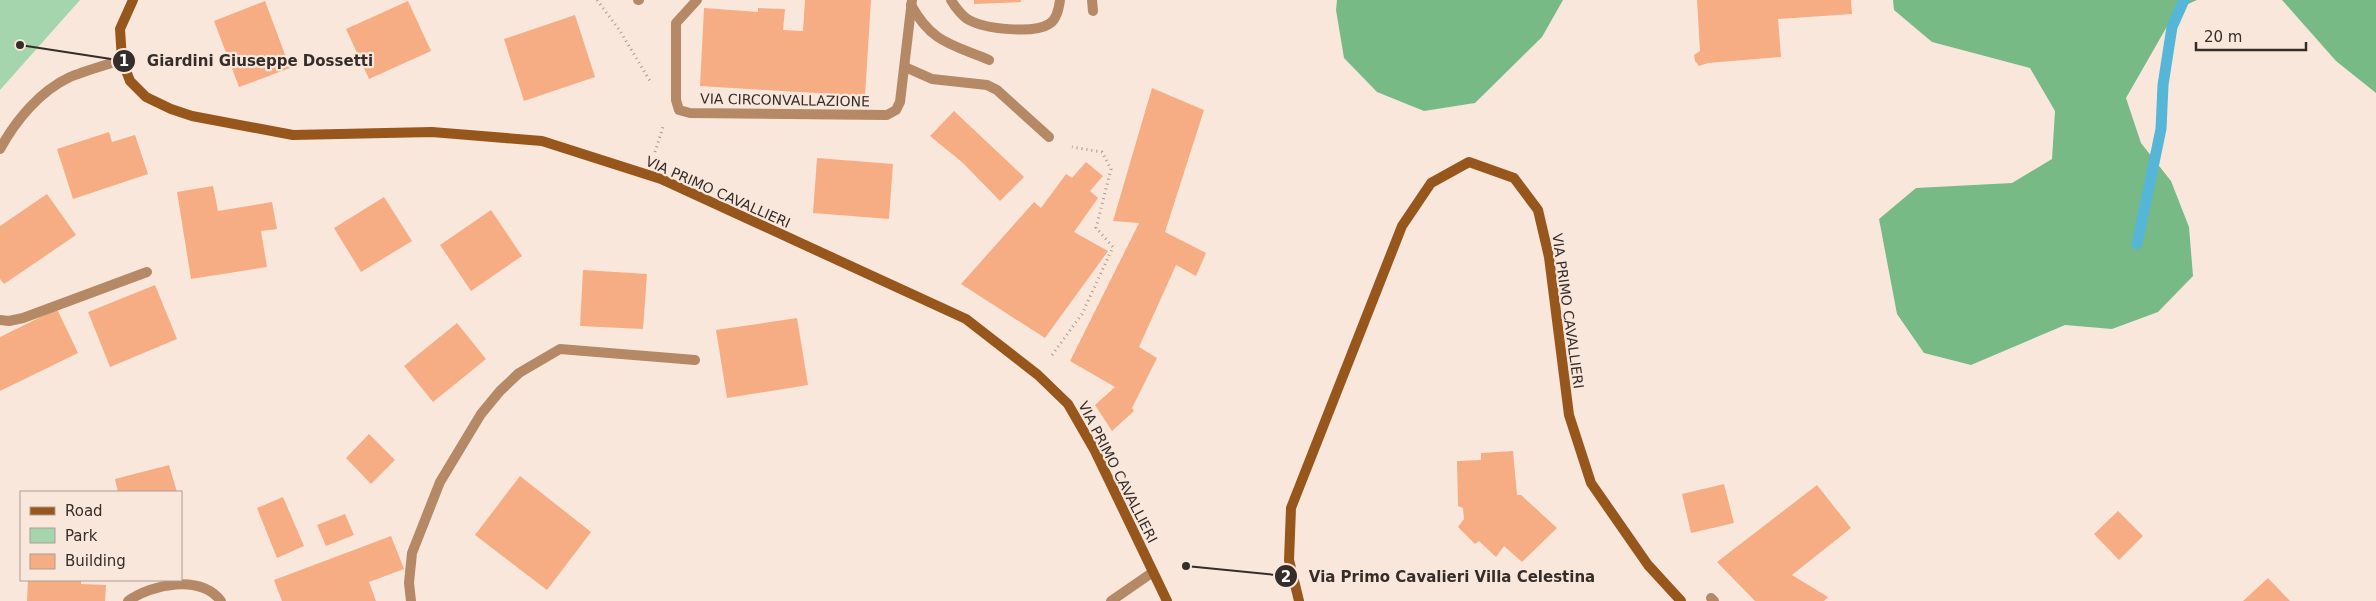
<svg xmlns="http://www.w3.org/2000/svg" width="2376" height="601" font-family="'DejaVu Sans',sans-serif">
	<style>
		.green { fill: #a4d5ac }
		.forest { fill: #78ba85 }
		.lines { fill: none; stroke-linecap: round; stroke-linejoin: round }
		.stream { stroke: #56b6d7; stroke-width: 11 }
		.building { fill: #f6ad83 }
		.path { stroke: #a89a92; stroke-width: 3; stroke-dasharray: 1 4; stroke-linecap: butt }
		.lane { stroke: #b58966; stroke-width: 10 }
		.street { stroke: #b58966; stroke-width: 10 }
		.secondary { stroke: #97571c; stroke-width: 10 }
		.labels { text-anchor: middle; stroke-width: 4.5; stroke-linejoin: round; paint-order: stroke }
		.street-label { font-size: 14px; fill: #342d29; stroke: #fae7dc }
		.leader { fill: none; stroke: #342d29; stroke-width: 2 }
		.callout-dot { fill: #342d29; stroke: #fae7dc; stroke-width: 2 }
		.mark-label { font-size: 15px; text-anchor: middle; font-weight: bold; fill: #fff }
		.callout-label { font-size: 15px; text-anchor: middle; font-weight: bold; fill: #342d29; stroke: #fae7dc; stroke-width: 4.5; stroke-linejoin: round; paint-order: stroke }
	</style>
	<rect width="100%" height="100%" fill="#fae7dc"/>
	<!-- green -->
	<polygon class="green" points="0,0 80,0 0,90"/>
	<!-- forest -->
	<g class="forest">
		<polygon points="1337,0 1563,0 1542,37 1475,103 1424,111 1377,92 1344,58 1336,10"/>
		<polygon points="1893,0 2197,0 2177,9 2126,98 2141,143 2171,181 2189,227 2193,276 2158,312 2112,329 2065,325 1971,365 1924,353 1897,314 1879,219 1916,188 2012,183 2052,159 2055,111 2030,68 1932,42 1894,10"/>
		<polygon points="2282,0 2376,0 2376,93 2336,61"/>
	</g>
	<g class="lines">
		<!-- stream -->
		<polyline class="stream" points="2137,244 2161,129 2163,85 2172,27 2184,0"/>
	</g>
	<!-- building -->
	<g class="building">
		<polygon points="805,0 871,0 865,96 700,86 704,8 758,12 758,8 785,9 783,30 803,31"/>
		<polygon points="974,0 1021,0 1021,2 974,4"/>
		<polygon points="1697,0 1851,0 1852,14 1778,19 1781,57 1708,63 1699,66 1695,61 1694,55 1700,51"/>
		<polygon points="265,1 290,68 239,87 214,21"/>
		<polygon points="408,1 431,51 369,79 346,29"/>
		<polygon points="575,15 595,77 524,101 504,39"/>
		<polygon points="1152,88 1204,110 1165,232 1206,253 1196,276 1176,265 1139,347 1157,358 1132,408 1134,411 1112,431 1095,405 1115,387 1070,361 1139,223 1113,221"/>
		<polygon points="954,111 1024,177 1000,201 963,163 930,136"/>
		<polygon points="109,132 112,142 135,135 148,174 73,199 57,149"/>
		<polygon points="817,158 893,164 889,219 813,213"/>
		<polygon points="1086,162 1103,176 1090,191 1098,198 1074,232 1108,251 1045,338 961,284 1034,202 1041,208 1066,174 1072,178"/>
		<polygon points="213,186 218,211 272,202 277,229 261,231 267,267 191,279 177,192"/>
		<polygon points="47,194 76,235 4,284 0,279 0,226"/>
		<polygon points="384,197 412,241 361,272 334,228"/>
		<polygon points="491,210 522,256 471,291 440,245"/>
		<polygon points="583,270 647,274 643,329 580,326"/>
		<polygon points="155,285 177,339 110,367 88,312"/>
		<polygon points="57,309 78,353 0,391 0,337"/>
		<polygon points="797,318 808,385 727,398 716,330"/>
		<polygon points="457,323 486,359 433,402 404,366"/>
		<polygon points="369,434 395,460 371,484 346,458"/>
		<polygon points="1513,451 1517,495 1521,495 1557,528 1522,562 1504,546 1496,557 1479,541 1475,544 1458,527 1464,519 1463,508 1458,506 1457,461 1481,460 1481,453"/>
		<polygon points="169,465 177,492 118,492 115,479"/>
		<polygon points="520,476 591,532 547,590 475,535"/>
		<polygon points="1724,484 1734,523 1691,533 1682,494"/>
		<polygon points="1817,485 1851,528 1792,575 1828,597 1824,601 1755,601 1717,562"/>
		<polygon points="283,497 304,546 277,558 257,508"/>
		<polygon points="2118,511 2143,536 2119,560 2094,534"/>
		<polygon points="345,514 354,535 326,546 317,525"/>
		<polygon points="391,536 404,569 369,582 376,601 282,601 274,580"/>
		<polygon points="2268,578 2290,601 2243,601"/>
		<polygon points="28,580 81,580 81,584 106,585 105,601 27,601"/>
	</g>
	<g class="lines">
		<!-- path -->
		<g class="path">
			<polyline points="597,0 620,31 650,81"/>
			<polyline points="655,152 663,127"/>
			<polyline points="1052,355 1082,314 1113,247 1096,228 1111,169 1102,152 1072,147"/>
		</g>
		<!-- lane -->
		<g class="lane">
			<path d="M911,5C932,43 951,44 989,60"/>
			<polyline points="905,67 932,79 987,85 997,90 1049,137"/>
			<polyline points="0,320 9,321 23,318 147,272"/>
		</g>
		<!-- street -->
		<g class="street">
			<polyline points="638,0 639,0"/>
			<polyline points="697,0 676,23 676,100 679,110 690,113 887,115 896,110 900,102 912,0"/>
			<path d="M951,0C955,7 963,17 969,20C985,29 1034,34 1049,24C1057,20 1059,8 1060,0"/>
			<polyline points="1092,0 1093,11"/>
			<path d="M0,149C16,120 40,91 70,77C87,70 105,65 122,60"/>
			<polyline points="1711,598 1714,601"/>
			<path d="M128,601C152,584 200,574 221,601"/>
			<polyline points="411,601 409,583 412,553 440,482 481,414 500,391 519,373 560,349 695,360"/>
			<polyline points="1111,601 1153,572"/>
		</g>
		<!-- secondary -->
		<g class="secondary">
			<polyline points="133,0 120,29 122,60 130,81 146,97 171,109 192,116 293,135 432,132 542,141 661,179 966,319 1038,375 1068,404 1095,451 1167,601"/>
			<polyline points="1299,601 1289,560 1291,508 1402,226 1431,183 1469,162 1514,178 1538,210 1549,257 1569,415 1591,483 1648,565 1681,601"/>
		</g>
	</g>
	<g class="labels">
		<!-- street labels -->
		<g class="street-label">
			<text transform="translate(785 100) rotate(1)" y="5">VIA CIRCONVALLAZIONE</text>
			<text transform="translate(718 192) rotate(24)" y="5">VIA PRIMO CAVALLIERI</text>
			<text transform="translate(1568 311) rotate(82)" y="5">VIA PRIMO CAVALLIERI</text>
			<text transform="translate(1118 472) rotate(63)" y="5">VIA PRIMO CAVALLIERI</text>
		</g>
	</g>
	<!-- callouts -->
	<path class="leader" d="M20 45L124 61M1186 566L1286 576"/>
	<g class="callout-dot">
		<circle cx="20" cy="45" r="5"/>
		<circle cx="1186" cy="566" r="5"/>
		<circle cx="124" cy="61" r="12"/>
		<circle cx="1286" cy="576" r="12"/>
	</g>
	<g class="mark-label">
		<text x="124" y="66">1</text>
		<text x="1286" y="582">2</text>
	</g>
	<g class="callout-label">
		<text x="260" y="66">Giardini Giuseppe Dossetti</text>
		<text x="1452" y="582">Via Primo Cavalieri Villa Celestina</text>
	</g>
	<!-- legend -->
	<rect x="20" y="491" width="162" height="90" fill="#fae7dc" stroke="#ab9d94"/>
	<rect x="30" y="507" width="25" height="8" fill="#97571c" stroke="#ab9d94"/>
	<text x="65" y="516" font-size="15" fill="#342d29">Road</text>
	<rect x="30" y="528" width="25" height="15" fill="#a4d5ac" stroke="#ab9d94"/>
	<text x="65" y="541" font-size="15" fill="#342d29">Park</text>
	<rect x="30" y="554" width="25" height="15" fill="#f6ad83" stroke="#ab9d94"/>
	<text x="65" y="566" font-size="15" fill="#342d29">Building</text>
	<!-- scale -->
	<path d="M2196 42v8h110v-8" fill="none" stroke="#342d29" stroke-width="2.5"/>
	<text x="2204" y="42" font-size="15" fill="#342d29" stroke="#fae7dc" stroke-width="4" paint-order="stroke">20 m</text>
</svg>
